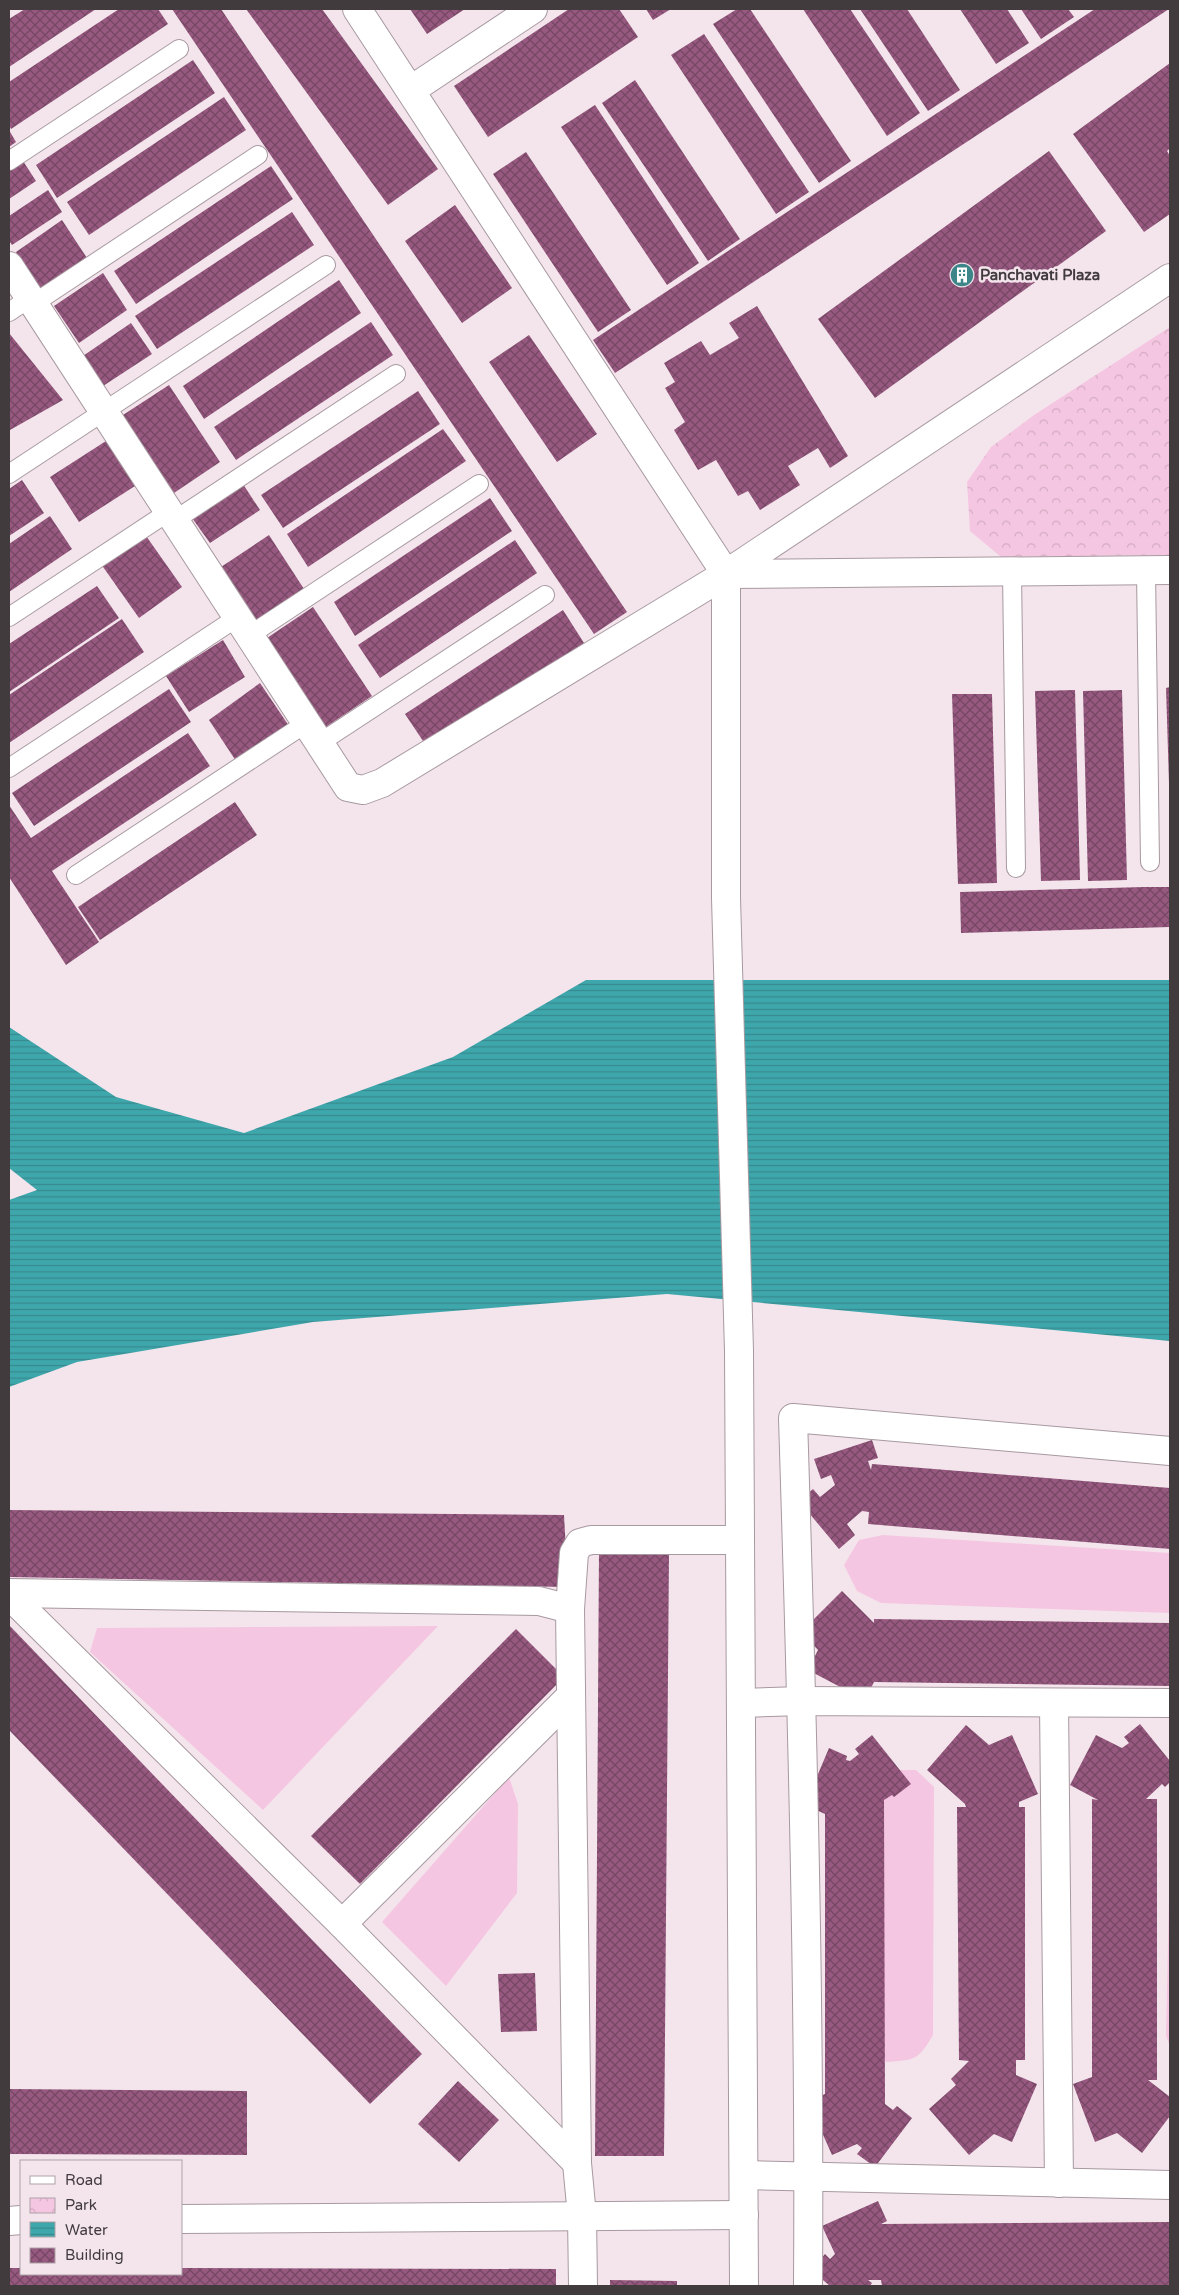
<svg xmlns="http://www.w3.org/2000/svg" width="1179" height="2295" font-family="'Varela Round',sans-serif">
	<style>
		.grass { fill: #f5c6e1 }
		.park { fill: url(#park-crowns) }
		.water { fill: url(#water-rules) }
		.building { fill: url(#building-cross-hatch) }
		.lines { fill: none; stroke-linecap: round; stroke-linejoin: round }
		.lane-casing { stroke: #a799a0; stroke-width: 20 }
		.street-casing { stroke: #a799a0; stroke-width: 30 }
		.lane { stroke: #fff; stroke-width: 18 }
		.street { stroke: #fff; stroke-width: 28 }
		.labels { text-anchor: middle; stroke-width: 5; stroke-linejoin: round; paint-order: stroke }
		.poi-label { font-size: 15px; font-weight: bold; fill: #413b3e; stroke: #f4e5ed; text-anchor: start }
	</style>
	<defs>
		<pattern id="park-crowns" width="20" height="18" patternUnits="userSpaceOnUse" patternTransform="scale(1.25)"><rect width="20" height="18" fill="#f5c6e1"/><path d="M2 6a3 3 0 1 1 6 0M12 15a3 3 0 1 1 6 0" fill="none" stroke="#d3abc2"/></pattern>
		<pattern id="water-rules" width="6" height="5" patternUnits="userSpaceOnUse" patternTransform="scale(1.25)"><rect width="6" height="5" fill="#3ea7ac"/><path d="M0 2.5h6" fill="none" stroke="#36898d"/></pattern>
		<pattern id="building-cross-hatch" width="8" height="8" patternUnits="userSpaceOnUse" patternTransform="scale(1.25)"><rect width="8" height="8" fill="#97597f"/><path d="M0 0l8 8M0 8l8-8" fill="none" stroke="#764764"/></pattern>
	</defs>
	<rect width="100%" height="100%" fill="#f4e5ed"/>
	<!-- grass -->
	<g class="grass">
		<polygon points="883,1535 1170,1553 1170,1613 881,1603 857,1591 844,1565 859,1540"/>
		<polygon points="438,1626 263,1810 90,1652 97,1628"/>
		<path d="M898,1770H916L934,1787L933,2035C918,2061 914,2060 886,2062L875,2042L882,1780Z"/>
		<polygon points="509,1777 518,1804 517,1893 446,1986 382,1922"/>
		<polygon points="1170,1850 1170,2046 1166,2036"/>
	</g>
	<!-- park -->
	<polygon class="park" points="1170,327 1170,555 1001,557 970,531 967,482 991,447 1034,415"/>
	<!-- water -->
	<polygon class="water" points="586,980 1170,980 1170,1341 667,1294 313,1322 77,1362 9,1387 9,1200 37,1190 9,1168 9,1027 116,1097 244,1133 453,1057"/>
	<!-- building -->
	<g class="building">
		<polygon points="25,9 96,9 9,67 9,19"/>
		<polygon points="119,9 158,9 168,24 11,129 9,125 9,82"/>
		<polygon points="172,9 221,9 627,612 594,634"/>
		<polygon points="246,9 322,9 438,169 388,205"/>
		<polygon points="410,9 465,9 427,34"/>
		<polygon points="569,9 619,9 638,37 488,137 454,86"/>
		<polygon points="646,9 671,9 653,20"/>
		<polygon points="737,9 750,9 851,161 819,183 713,24"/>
		<polygon points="803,9 850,9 920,113 887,136"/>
		<polygon points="860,9 907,9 960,90 928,111"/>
		<polygon points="960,9 1007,9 1029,43 996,64"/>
		<polygon points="1021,9 1068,9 1074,17 1041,39"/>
		<polygon points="1095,9 1169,9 615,373 593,340"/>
		<polygon points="704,34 809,192 776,214 671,55"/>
		<polygon points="193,60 215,93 57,198 36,165"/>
		<polygon points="1170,63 1170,148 1167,151 1170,156 1170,214 1144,232 1073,134"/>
		<polygon points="635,80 740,239 708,261 602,103"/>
		<polygon points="224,97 246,130 89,235 67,202"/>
		<polygon points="595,105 699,263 667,285 561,127"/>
		<polygon points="9,130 16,142 9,147"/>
		<polygon points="1049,151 1106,231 875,398 818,319"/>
		<polygon points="526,152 631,310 598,332 493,174"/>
		<polygon points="23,161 36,181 9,199 9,171"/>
		<polygon points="271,166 293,199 136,304 114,271"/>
		<polygon points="48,190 62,212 12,245 9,241 9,216"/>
		<polygon points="455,205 512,288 462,323 405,241"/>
		<polygon points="292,212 314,245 157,349 135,316"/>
		<polygon points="62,220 87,258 40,289 16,252"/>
		<polygon points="103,273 127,310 79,343 54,306"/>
		<polygon points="339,280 361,313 204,419 183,386"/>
		<polygon points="757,306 848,456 830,468 818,448 788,466 800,485 760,510 748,491 738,496 716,460 698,470 674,430 685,422 665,388 675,382 664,363 701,341 710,355 739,338 729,323"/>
		<polygon points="371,322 393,355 236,460 214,427"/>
		<polygon points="131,323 152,354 100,388 80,358"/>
		<polygon points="9,333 63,400 10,430 9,428"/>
		<polygon points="529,335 597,434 557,462 489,362"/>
		<polygon points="169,385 220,462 174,493 123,415"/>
		<polygon points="418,391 440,424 283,528 261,495"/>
		<polygon points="443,429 466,461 308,567 287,534"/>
		<polygon points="106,441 135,486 79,522 50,477"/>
		<polygon points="22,480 44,513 9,536 9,489"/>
		<polygon points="243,484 260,510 210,543 192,518"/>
		<polygon points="490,498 512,531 355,636 334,602"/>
		<polygon points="50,516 72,549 9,592 9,544"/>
		<polygon points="144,533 182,587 139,618 101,564"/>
		<polygon points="269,535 304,589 253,622 218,569"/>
		<polygon points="515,540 537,573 380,678 358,645"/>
		<polygon points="97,586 119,618 9,692 9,644"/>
		<polygon points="313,607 372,696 326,727 267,638"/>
		<polygon points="563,610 584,643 427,747 405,714"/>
		<polygon points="122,619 144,652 9,743 9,695"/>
		<polygon points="223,640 245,677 189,712 166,676"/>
		<polygon points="260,683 289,726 236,761 209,720"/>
		<polygon points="1170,687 1170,783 1169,783 1166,688"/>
		<polygon points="169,689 191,722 34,826 12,793"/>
		<polygon points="1075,690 1080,880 1041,881 1035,691"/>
		<polygon points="1122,690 1127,880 1088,881 1083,691"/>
		<polygon points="952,694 992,694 997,883 958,884"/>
		<polygon points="188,733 210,766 52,871 99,942 66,965 9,877 9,805 31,838"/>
		<polygon points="235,802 257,835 100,940 78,907"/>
		<polygon points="1144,887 1170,887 1170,927 961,933 960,892"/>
		<polygon points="872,1440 878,1458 868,1461 871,1470 872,1464 1170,1488 1170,1549 868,1524 869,1512 862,1511 847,1524 855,1535 839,1549 799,1501 813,1489 820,1497 835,1485 831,1475 821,1479 814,1459"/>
		<polygon points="9,1510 564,1515 568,1587 9,1577"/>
		<polygon points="599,1552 669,1553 664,2156 595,2156"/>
		<polygon points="842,1591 874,1623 874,1619 1170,1623 1170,1686 874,1682 865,1700 808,1670 818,1650 801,1632"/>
		<polygon points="9,1625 422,2054 370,2104 9,1730"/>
		<polygon points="516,1629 564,1677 360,1884 311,1836"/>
		<polygon points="1140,1724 1170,1761 1170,1782 1165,1787 1162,1784 1146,1799 1157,1799 1157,2080 1148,2080 1170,2097 1170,2116 1142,2153 1117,2133 1095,2142 1073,2084 1092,2077 1092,1799 1098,1800 1070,1785 1096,1735 1122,1748 1129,1743 1124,1737"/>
		<polygon points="966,1725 989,1745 1012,1735 1038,1794 1019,1802 1019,1807 1025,1807 1025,2060 1016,2060 1016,2075 1037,2084 1012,2142 994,2134 969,2155 929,2109 956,2085 951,2079 969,2061 959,2060 957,1807 966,1807 965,1804 927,1770"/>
		<polygon points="872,1735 911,1784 894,1797 892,1795 884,1800 885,2104 893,2110 897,2106 912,2118 875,2167 857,2154 862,2148 857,2144 832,2155 808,2101 825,2094 825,1814 805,1805 829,1748 847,1756 846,1760 850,1761 859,1754 855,1749"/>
		<polygon points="535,1973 537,2031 501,2032 498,1974"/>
		<polygon points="458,2081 499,2120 459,2162 418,2124"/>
		<polygon points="9,2089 247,2091 247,2155 9,2154"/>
		<polygon points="878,2201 887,2221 881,2224 1170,2222 1170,2286 882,2286 881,2280 868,2280 872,2283 870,2286 830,2286 811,2270 825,2254 830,2259 835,2254 822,2226"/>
		<polygon points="9,2268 21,2268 21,2274 181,2274 181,2268 556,2269 556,2286 9,2286"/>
		<polygon points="610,2280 677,2281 677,2286 610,2286"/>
	</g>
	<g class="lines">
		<!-- lane casing -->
		<g class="lane-casing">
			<g id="lane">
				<polyline points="9,161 179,49"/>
				<polyline points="33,304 258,155"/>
				<polyline points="9,312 30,298"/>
				<polyline points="9,474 326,265"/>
				<polyline points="175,520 396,374"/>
				<polyline points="1146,571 1150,862"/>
				<polyline points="1012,572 1016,868"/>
				<polyline points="9,617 170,511"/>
				<polyline points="250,635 479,484"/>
				<polyline points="321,742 545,595"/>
				<polyline points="9,768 238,617"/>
				<polyline points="76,875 308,722"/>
			</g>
		</g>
		<!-- street casing -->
		<g class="street-casing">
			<g id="street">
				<polyline points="357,9 726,574 726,898 739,1351 744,2286"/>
				<polyline points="411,90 533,9"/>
				<polyline points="9,266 348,787 363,790 382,783 726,574 1170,278"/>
				<polyline points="726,574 1170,570"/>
				<polyline points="9,1593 539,1601 570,1609 577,2163 582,2216 583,2286"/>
				<polyline points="9,1595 342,1924 577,2163"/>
				<polyline points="570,1609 574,1553 580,1543 591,1540 740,1540"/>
				<polyline points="741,1703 802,1701 1170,1703"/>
				<polyline points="1054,1703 1059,2183"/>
				<polyline points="342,1924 570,1697"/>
				<polyline points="744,2175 1170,2185"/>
				<polyline points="181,2219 744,2215"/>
				<polyline points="9,2221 21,2220"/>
				<path d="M808,2286C810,1997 802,1707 793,1418L1170,1451"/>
			</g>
		</g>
		<!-- lane -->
		<use href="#lane" class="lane"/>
		<!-- street -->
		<use href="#street" class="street"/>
	</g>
	<!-- icons -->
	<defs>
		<g id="building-disc" transform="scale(1.25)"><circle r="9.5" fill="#3c8588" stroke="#f4e5ed"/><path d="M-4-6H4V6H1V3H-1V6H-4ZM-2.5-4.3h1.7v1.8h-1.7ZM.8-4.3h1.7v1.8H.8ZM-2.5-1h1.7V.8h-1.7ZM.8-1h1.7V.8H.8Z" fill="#fff"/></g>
	</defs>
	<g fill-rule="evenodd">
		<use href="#building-disc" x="962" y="275"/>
	</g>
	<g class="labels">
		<!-- poi labels -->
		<g class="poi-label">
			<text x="980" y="280">Panchavati Plaza</text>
		</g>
	</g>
	<!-- border -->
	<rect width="1179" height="2295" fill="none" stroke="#413b3e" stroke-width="20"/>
	<!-- legend -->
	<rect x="20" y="2160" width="162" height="115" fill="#f4e5ed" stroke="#aca1a7"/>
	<rect x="30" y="2176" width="25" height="8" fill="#ffffff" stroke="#aca1a7"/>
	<text x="65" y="2185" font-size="15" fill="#413b3e">Road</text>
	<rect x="30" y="2198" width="25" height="15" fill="url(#park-crowns)" stroke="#aca1a7"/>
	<text x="65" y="2210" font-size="15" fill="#413b3e">Park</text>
	<rect x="30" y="2222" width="25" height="15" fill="url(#water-rules)" stroke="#aca1a7"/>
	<text x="65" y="2235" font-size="15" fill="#413b3e">Water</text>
	<rect x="30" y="2248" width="25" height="15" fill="url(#building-cross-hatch)" stroke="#aca1a7"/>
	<text x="65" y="2260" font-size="15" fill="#413b3e">Building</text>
</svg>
